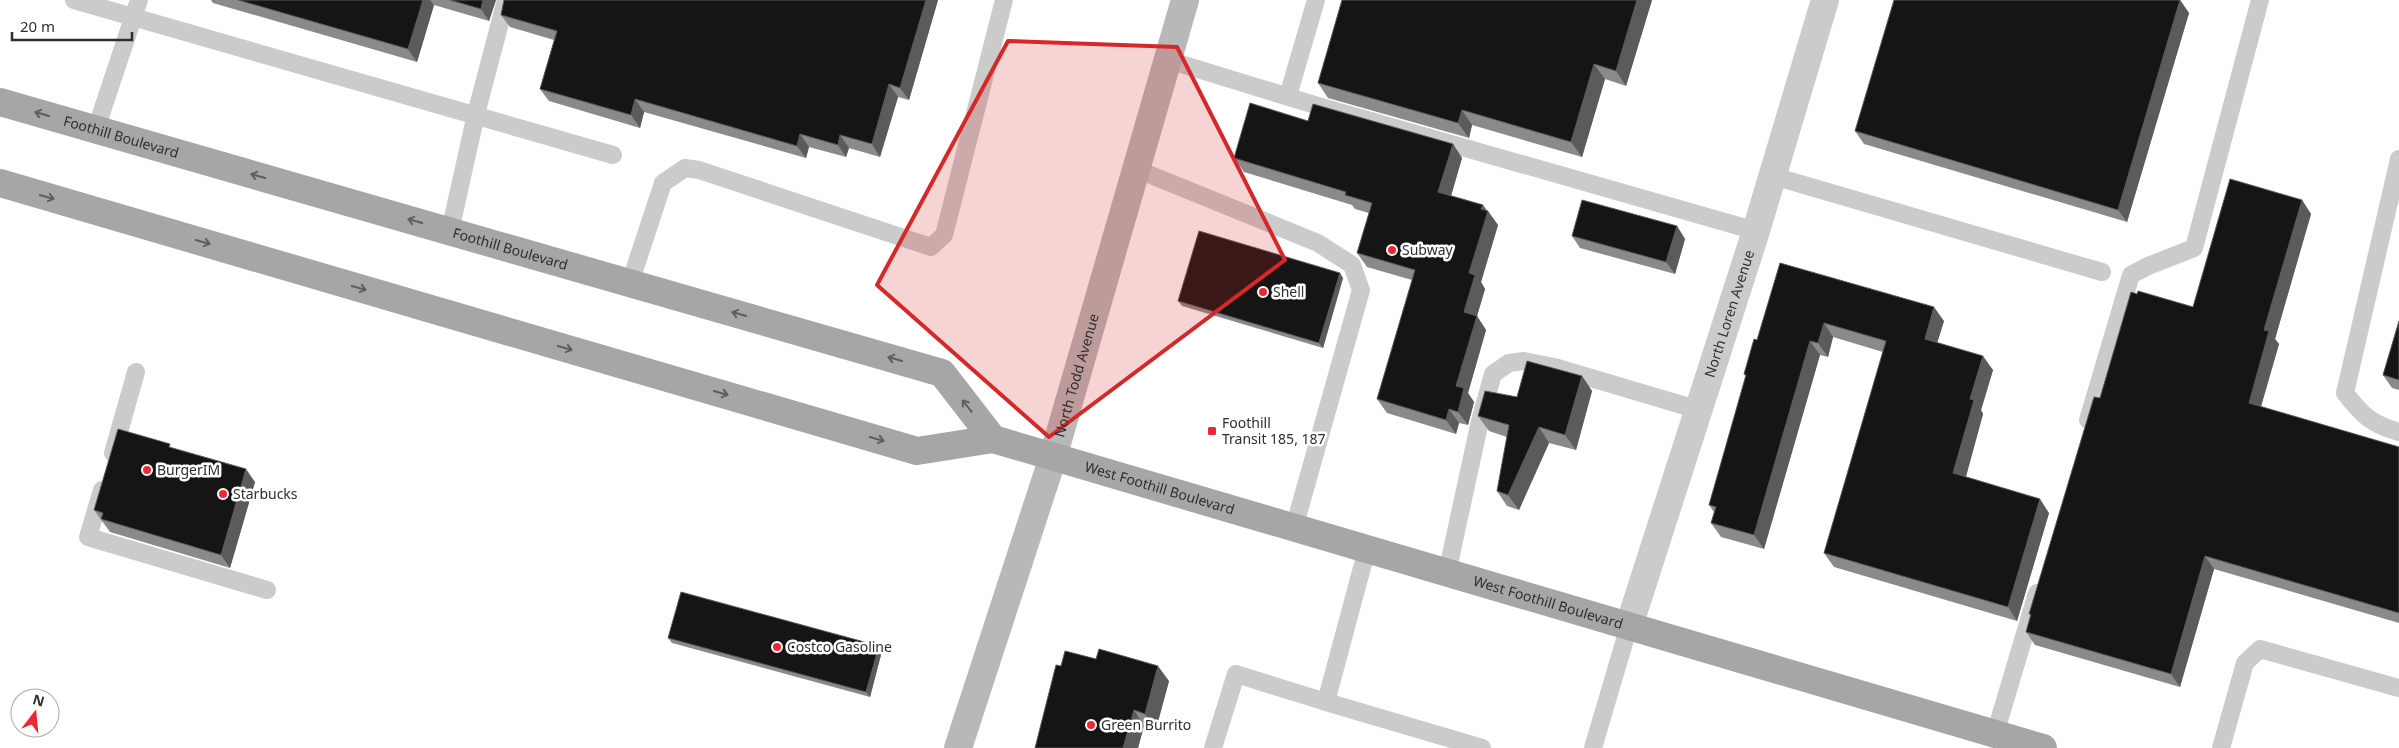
<svg xmlns="http://www.w3.org/2000/svg" width="2399" height="748" font-family="'Noto Sans',sans-serif">
	<style>
		.lines { fill: none; stroke-linecap: round; stroke-linejoin: round }
		.lane { stroke: #cbcbcb; stroke-width: 18 }
		.street { stroke: #cbcbcb; stroke-width: 28 }
		.secondary { stroke: #b8b8b8; stroke-width: 28 }
		.primary { stroke: #a6a6a6; stroke-width: 28 }
		.wall { fill: #8a8a8a }
		.shaded-wall { fill: #5b5b5b }
		.building { fill: #151515; stroke: #5b5b5b }
		.oneway { stroke: #5e5e5e }
		.marked { fill: #d62828; fill-opacity: 0.2; stroke: #d62828; stroke-width: 4; stroke-linejoin: round }
		.poi-dot { fill: #ee2734; stroke: #fff; stroke-width: 2 }
		.labels { text-anchor: middle; stroke-width: 5; stroke-linejoin: round; paint-order: stroke }
		.street-label { font-size: 14px; fill: #2e2e2e; stroke: #fff }
		.poi-label { font-size: 14px; fill: #2e2e2e; stroke: #fff; text-anchor: start }
	</style>
	<rect width="100%" height="100%" fill="#fff"/>
	<g class="lines">
		<!-- lane -->
		<g class="lane">
			<polyline points="74,0 613,155"/>
			<polyline points="1168,60 1315,105 1756,231"/>
			<polyline points="1288,96 1316,0"/>
			<polyline points="96,129 139,0"/>
			<path d="M2399,159L2345,393C2362,415 2371,424 2399,432"/>
			<polyline points="1136,169 1318,243 1352,265 1361,290 1294,528"/>
			<polyline points="1773,176 2102,272"/>
			<polyline points="450,231 476,114 506,0"/>
			<polyline points="630,283 663,183 685,168 699,170 931,247 944,235 1004,0"/>
			<polyline points="2088,420 2131,275 2148,266 2194,248 2260,0"/>
			<polyline points="113,453 136,372"/>
			<polyline points="102,490 88,537 267,590"/>
			<polyline points="1367,549 1326,702 1482,748"/>
			<polyline points="1447,573 1480,421 1493,374 1509,363 1524,361 1554,367 1699,410"/>
			<polyline points="1995,734 2037,593"/>
			<polyline points="1213,748 1236,674 1326,702"/>
			<polyline points="1593,748 1629,626"/>
			<polyline points="2221,748 2245,663 2260,649 2399,688"/>
		</g>
		<!-- street -->
		<path class="street" id="s1" d="M1629,626L1756,231L1825,0"/>
		<!-- secondary -->
		<path class="secondary" id="s2" d="M958,748L1053,457L1185,0"/>
		<!-- primary -->
		<g class="primary">
			<path id="s3" d="M0,102L942,373L993,439"/>
			<path id="s4" d="M0,183L917,451L993,439L2043,748"/>
		</g>
	</g>
	<!-- wall -->
	<g class="wall">
		<polygon points="211,0 496,0 489,21 434,5 417,62 213,3"/>
		<polygon points="938,0 909,100 898,97 880,157 849,148 846,157 809,147 806,158 644,112 640,128 549,101 540,89 554,40 510,27 501,15"/>
		<polygon points="1342,0 1652,0 1626,86 1605,79 1582,157 1472,125 1469,138 1328,98 1318,83"/>
		<polygon points="2180,0 2189,13 2127,222 1864,144 1855,131"/>
		<polygon points="1308,121 1453,144 1462,158 1451,196 1483,205 1498,225 1481,282 1485,289 1477,316 1486,330 1468,393 1474,402 1468,425 1459,423 1456,434 1387,413 1377,399 1412,280 1367,267 1357,253 1369,213 1355,209 1352,205 1244,172 1234,158"/>
		<polygon points="2302,200 2311,214 2275,339 2279,344 2261,407 2399,447 2399,623 2214,569 2180,687 2035,645 2026,632 2031,617 2029,614 2100,398"/>
		<polygon points="1677,226 1685,239 1675,274 1580,248 1572,236"/>
		<polygon points="1780,263 1944,321 1937,343 1993,370 1981,410 1983,414 1966,477 2049,513 2017,621 1834,567 1824,553 1883,352 1833,337 1828,357 1820,355 1764,549 1721,537 1711,523 1714,512 1709,505 1746,377 1744,374 1757,340"/>
		<polygon points="1343,278 1323,348 1182,306 1178,301"/>
		<polygon points="2399,321 2399,390 2392,388 2383,375"/>
		<polygon points="1582,376 1592,391 1576,450 1549,443 1519,510 1507,506 1497,491 1507,437 1489,431 1478,416"/>
		<polygon points="172,448 255,482 230,568 110,532 94,510"/>
		<polygon points="668,638 879,646 882,651 870,697 672,643"/>
		<polygon points="1169,681 1156,729 1144,726 1138,748 1035,748"/>
	</g>
	<!-- shaded-wall -->
	<g class="shaded-wall">
		<polygon points="423,0 430,0 434,5 417,62 408,49"/>
		<polygon points="483,0 496,0 489,21 481,9"/>
		<polygon points="926,0 938,0 909,100 900,88"/>
		<polygon points="1637,0 1652,0 1626,86 1616,71"/>
		<polygon points="2180,0 2189,13 2127,222 2118,210"/>
		<polygon points="1594,64 1605,79 1582,157 1571,142"/>
		<polygon points="889,84 898,97 880,157 872,144"/>
		<polygon points="635,99 644,112 640,128 631,115"/>
		<polygon points="1462,110 1472,125 1469,138 1458,123"/>
		<polygon points="800,134 809,147 806,158 797,146"/>
		<polygon points="840,135 849,148 846,157 838,145"/>
		<polygon points="1453,144 1462,158 1448,206 1438,192"/>
		<polygon points="2302,200 2311,214 2275,339 2279,344 2258,416 2249,403 2264,330"/>
		<polygon points="1483,205 1487,212 1488,211 1498,225 1481,282 1485,289 1477,316 1486,330 1468,393 1474,402 1468,425 1458,412 1456,386 1464,312 1469,273"/>
		<polygon points="1677,226 1685,239 1675,274 1666,262"/>
		<polygon points="1340,273 1343,278 1323,348 1319,343"/>
		<polygon points="1934,307 1944,321 1934,353 1925,339"/>
		<polygon points="1824,323 1833,337 1828,357 1818,343"/>
		<polygon points="1810,341 1820,355 1764,549 1754,535"/>
		<polygon points="1983,356 1993,370 1981,410 1983,414 1963,487 1953,473 1970,399"/>
		<polygon points="1582,376 1592,391 1576,450 1565,435"/>
		<polygon points="1449,409 1459,423 1456,434 1446,420"/>
		<polygon points="1539,427 1549,443 1519,510 1508,495"/>
		<polygon points="246,469 255,482 230,568 221,555"/>
		<polygon points="2040,499 2049,513 2017,621 2008,607"/>
		<polygon points="2205,556 2214,569 2180,687 2171,674"/>
		<polygon points="879,646 882,651 870,697 866,692"/>
		<polygon points="1158,666 1169,681 1156,729 1145,714"/>
		<polygon points="1134,710 1144,726 1138,748 1123,748"/>
	</g>
	<!-- building -->
	<g class="building">
		<polygon points="238,0 423,0 408,49"/>
		<polygon points="450,0 483,0 481,9"/>
		<polygon points="504,0 926,0 900,88 889,84 872,144 840,135 838,145 800,134 797,146 635,99 631,115 540,89 557,31 501,15"/>
		<polygon points="1342,0 1637,0 1616,71 1594,64 1571,142 1462,110 1458,123 1318,83"/>
		<polygon points="1894,0 2180,0 2118,210 1855,131"/>
		<polygon points="1250,103 1308,121 1313,104 1453,144 1438,192 1483,205 1481,209 1488,211 1469,273 1475,275 1464,312 1477,316 1456,386 1464,388 1458,412 1449,409 1446,420 1377,399 1415,270 1357,253 1372,203 1345,195 1346,192 1234,158"/>
		<polygon points="2230,179 2302,200 2264,330 2269,331 2249,403 2399,447 2399,613 2205,556 2171,674 2026,632 2031,614 2029,614 2094,397 2100,398 2131,292 2137,294 2138,291 2193,307"/>
		<polygon points="1582,200 1677,226 1666,262 1572,236"/>
		<polygon points="1199,231 1340,273 1319,343 1178,301"/>
		<polygon points="1780,263 1934,307 1925,339 1983,356 1970,399 1974,400 1953,473 2040,499 2008,607 1824,553 1886,341 1824,323 1818,343 1810,341 1754,535 1711,523 1716,507 1709,505 1746,375 1744,374 1754,339 1757,340"/>
		<polygon points="2399,321 2399,380 2383,375"/>
		<polygon points="1527,361 1582,376 1565,435 1539,427 1508,495 1497,491 1509,425 1478,416 1485,391 1517,397"/>
		<polygon points="118,429 170,444 169,447 246,469 221,555 101,519 103,513 94,510"/>
		<polygon points="681,592 879,646 866,692 668,638"/>
		<polygon points="1099,649 1158,666 1145,714 1134,710 1123,748 1035,748 1056,665 1061,666 1065,651 1096,659"/>
	</g>
	<!-- one-way arrows -->
	<defs><path id="oneway-shaft" d="M-6 0H5M1.5-3L5.5 0L1.5 3" fill="none" stroke-width="1.6" stroke-linecap="round" stroke-linejoin="round" transform="scale(1.25)"/></defs>
	<g class="oneway">
		<use href="#oneway-shaft" transform="translate(42 114) rotate(-164)"/>
		<use href="#oneway-shaft" transform="translate(258 176) rotate(-164)"/>
		<use href="#oneway-shaft" transform="translate(47 197) rotate(16)"/>
		<use href="#oneway-shaft" transform="translate(415 221) rotate(-164)"/>
		<use href="#oneway-shaft" transform="translate(203 242) rotate(16)"/>
		<use href="#oneway-shaft" transform="translate(359 288) rotate(16)"/>
		<use href="#oneway-shaft" transform="translate(739 314) rotate(-164)"/>
		<use href="#oneway-shaft" transform="translate(565 348) rotate(16)"/>
		<use href="#oneway-shaft" transform="translate(895 359) rotate(-164)"/>
		<use href="#oneway-shaft" transform="translate(721 393) rotate(16)"/>
		<use href="#oneway-shaft" transform="translate(967 406) rotate(-128)"/>
		<use href="#oneway-shaft" transform="translate(877 439) rotate(16)"/>
	</g>
	<!-- marked area -->
	<path class="marked" d="M1008,41L1177,47L1285,260L1049,437L877,285Z"/>
	<!-- markers -->
	<g class="poi-dot">
		<circle cx="1392" cy="250" r="5"/>
		<circle cx="1263" cy="292" r="5"/>
		<rect x="1207" y="426" width="10" height="10" rx="2.5"/>
		<circle cx="147" cy="470" r="5"/>
		<circle cx="223" cy="494" r="5"/>
		<circle cx="777" cy="647" r="5"/>
		<circle cx="1091" cy="725" r="5"/>
	</g>
	<g class="labels">
		<!-- street labels -->
		<g class="street-label">
			<text dy="5" stroke="none"><textPath href="#s3" startOffset="126">Foothill Boulevard</textPath></text>
			<text dy="5" stroke="none"><textPath href="#s3" startOffset="531">Foothill Boulevard</textPath></text>
			<text dy="5" stroke="none"><textPath href="#s1" startOffset="328">North Loren Avenue</textPath></text>
			<text dy="5" stroke="none"><textPath href="#s2" startOffset="391">North Todd Avenue</textPath></text>
			<text dy="5" stroke="none"><textPath href="#s4" startOffset="1206">West Foothill Boulevard</textPath></text>
			<text dy="5" stroke="none"><textPath href="#s4" startOffset="1611">West Foothill Boulevard</textPath></text>
		</g>
		<!-- poi labels -->
		<g class="poi-label">
			<text x="1402" y="255">Subway</text>
			<text x="1273" y="297">Shell</text>
			<text x="1222" y="428">Foothill<tspan x="1222" dy="16">Transit 185, 187</tspan></text>
			<text x="157" y="475">BurgerIM</text>
			<text x="233" y="499">Starbucks</text>
			<text x="787" y="652">Costco Gasoline</text>
			<text x="1101" y="730">Green Burrito</text>
		</g>
	</g>
	<!-- north arrow -->
	<g transform="translate(35 713) rotate(16)"><circle r="24" fill="#ffffff" stroke="#ababab"/>
	<path d="M0-4L9 19L0 12L-9 19Z" fill="#ee2734"/>
	<text y="-8" font-size="14" font-weight="bold" text-anchor="middle" fill="#2e2e2e">N</text>
	</g>
	<!-- scale -->
	<path d="M12 32v8h120v-8" fill="none" stroke="#2e2e2e" stroke-width="2.5"/>
	<text x="20" y="32" font-size="15" fill="#2e2e2e" stroke="#ffffff" stroke-width="4" paint-order="stroke">20 m</text>
</svg>
